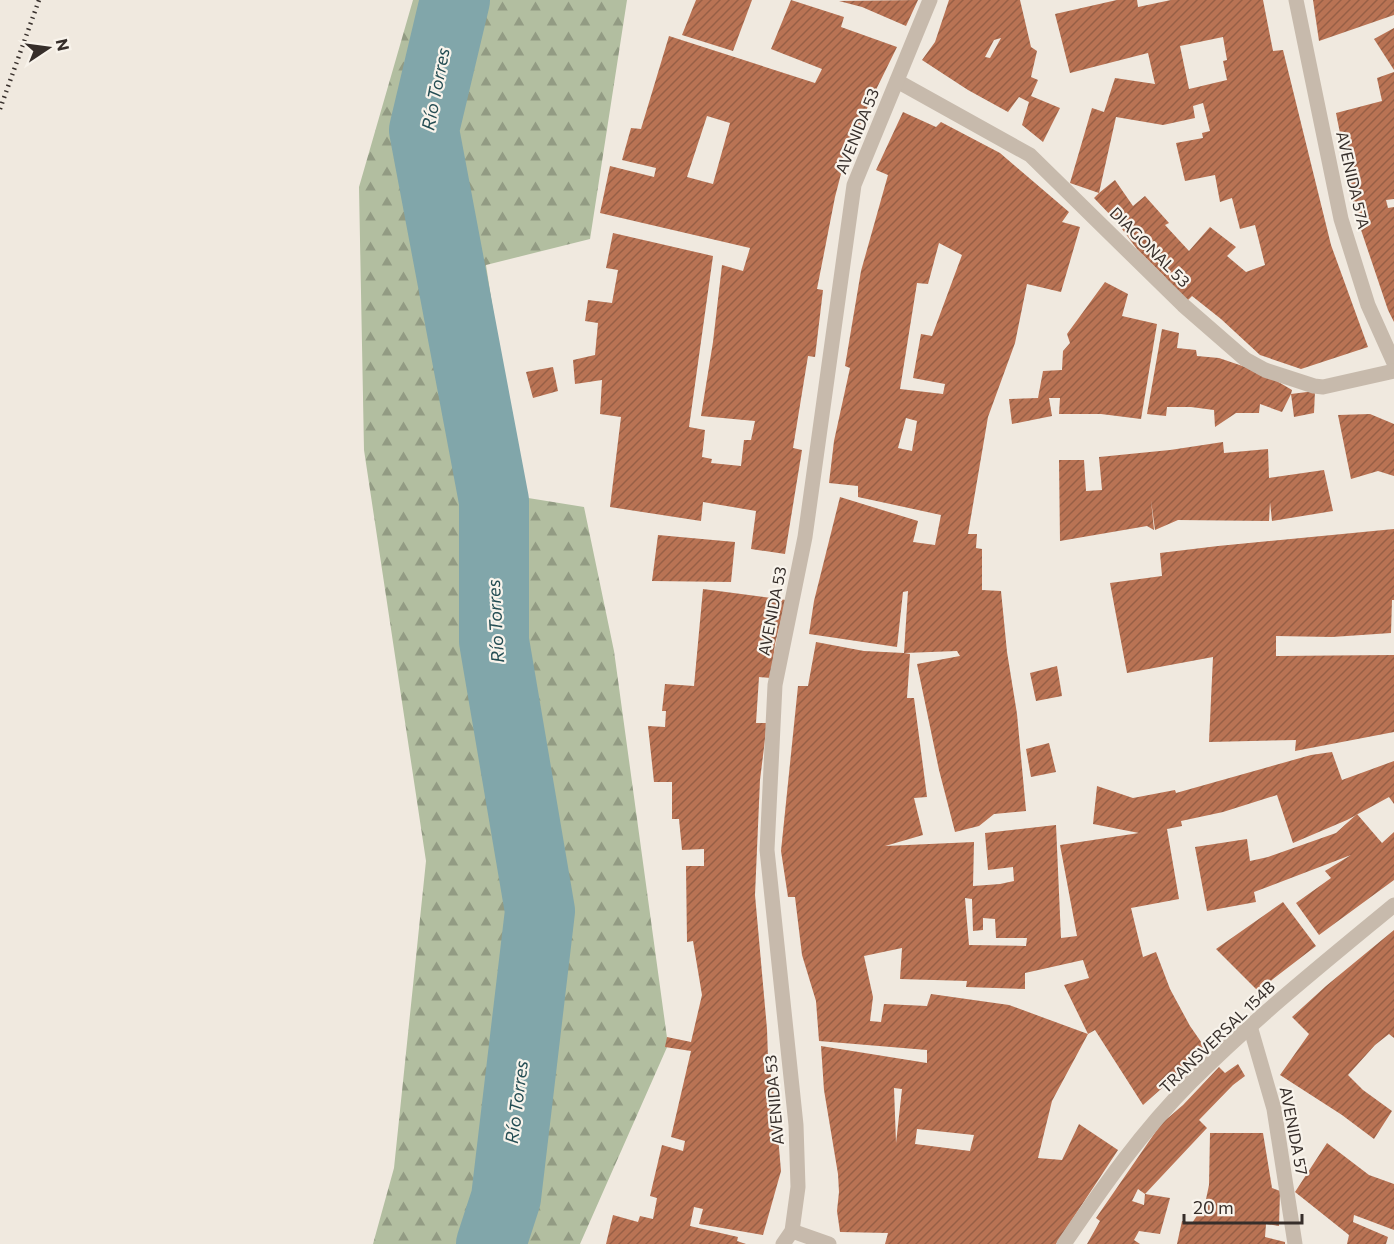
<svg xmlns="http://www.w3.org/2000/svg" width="1394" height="1244" font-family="Commissioner,sans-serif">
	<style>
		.forest { fill: url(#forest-firs) }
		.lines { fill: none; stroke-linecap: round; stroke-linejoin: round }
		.river { stroke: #81a6aa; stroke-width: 70 }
		.building { fill: url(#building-hatch); fill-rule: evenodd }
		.lane { stroke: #c7baac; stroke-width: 15 }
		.rail { stroke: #362e2a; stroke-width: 4.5; stroke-dasharray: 1.5 4.5; stroke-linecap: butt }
		.labels { text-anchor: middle; stroke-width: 4.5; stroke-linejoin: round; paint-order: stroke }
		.street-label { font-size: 16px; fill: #362e2a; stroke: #f8f3eb }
		.water-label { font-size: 18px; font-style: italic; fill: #244d53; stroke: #f8f3eb }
	</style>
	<defs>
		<pattern id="forest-firs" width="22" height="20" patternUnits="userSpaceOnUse" patternTransform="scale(1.5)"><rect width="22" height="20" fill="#b2bea0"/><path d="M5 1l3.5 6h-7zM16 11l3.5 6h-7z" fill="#929b83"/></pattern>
		<pattern id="building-hatch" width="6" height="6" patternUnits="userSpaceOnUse" patternTransform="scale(1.5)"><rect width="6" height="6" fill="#b97354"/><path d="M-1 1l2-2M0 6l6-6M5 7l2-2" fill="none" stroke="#975f46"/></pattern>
	</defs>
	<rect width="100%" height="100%" fill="#f0e9df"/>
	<!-- forest -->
	<polygon class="forest" points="413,0 627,0 590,239 486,265 522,497 584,507 614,651 668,1045 580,1244 373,1244 394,1168 426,861 364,450 359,187"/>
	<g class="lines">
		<!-- river -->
		<polyline class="river" points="455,0 424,130 494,501 494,641 540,911 506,1198 491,1244"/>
	</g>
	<!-- building -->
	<g class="building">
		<polygon points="696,0 752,0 733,51 682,35"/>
		<path d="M791,0L844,17L841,27L897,47L868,106L843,166L835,197L817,289L823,290L815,357L808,356L793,448L802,450L785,554L751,549L756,511L703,502L701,521L610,507L621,417L600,414L602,380L575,384L573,360L595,355L598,323L585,321L588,300L612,303L618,270L606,268L613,233L713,256L689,427L705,430L702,457L712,459L711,463L741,466L744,440H751L755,421L701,416L713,342L722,265L743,271L750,248L600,213L610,166L654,177L656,168L622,160L631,128L641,129L669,36L815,83L822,69L771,49ZM707,116L730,123L713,184L687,177Z"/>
		<polygon points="918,0 906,26 862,7 839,1"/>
		<path d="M949,0H1020L1031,47L1037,51L1031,77L1038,80L1031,96L1060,108L1043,142L1022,125L1029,102L1019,97L1008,112L968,90L922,60L935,42ZM1001,38L990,58L985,57L994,40Z"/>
		<path d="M1117,0H1137L1138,7L1171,0H1263L1273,51L1283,50L1331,245L1368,347L1301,369L1260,355L1221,319L1192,296L1184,304L1165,277L1137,249L1116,221L1094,198L1099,193L1070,183L1092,108L1104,112L1115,78L1155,84L1148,53L1070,73L1055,14ZM1223,37L1227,60L1223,61L1227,80L1189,89L1180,46ZM1203,103L1210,131L1202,133L1203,138L1176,143L1185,181L1215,175L1220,202L1232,198L1240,229L1255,225L1265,265L1246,272L1227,256L1236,247L1210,227L1189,251L1165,225L1169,223L1145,196L1133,206L1115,180L1099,193L1116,117L1163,125L1195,118L1193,106Z"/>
		<polygon points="1313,0 1394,0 1394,15 1319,41"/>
		<polygon points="1394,28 1394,70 1374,39"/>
		<polygon points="1394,72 1394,199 1386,200 1388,208 1394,207 1394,322 1388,310 1356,215 1336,113 1382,101 1377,78"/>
		<path d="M903,112L936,127L941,122L1000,153L1069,212L1062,222L1080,227L1061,292L1027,284L1015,343L988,417L968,534H977L976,548L982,549V590L1001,591L1007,652L1017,714L1026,811L994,814L979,826L955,832L939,770L917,664L960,656L957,651L904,653L910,654L907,698H914L927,797L914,798L923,835L885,846L974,842L973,886L1000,884L1014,881L1013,867L988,870L985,833L1056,825L1061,938L1077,936L1060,845L1139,833L1093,824L1097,786L1133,798L1175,790L1176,793L1311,755L1332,752L1342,780L1394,761V804L1389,797L1347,820L1293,843L1277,795L1223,812L1181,821L1182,826L1167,829L1179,899L1131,908L1143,957L1156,952L1170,989L1190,1026L1206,1049L1143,1105L1095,1030L1088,1034L1052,1101L1038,1158L1062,1160L1079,1124L1118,1150L1056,1244H885L888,1233L840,1232L837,1211L839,1192L838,1174L824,1090L821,1046L927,1063V1050L819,1041L816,1001L802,955L795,897H788L781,851L798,686H808L816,642L864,651L904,653L908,591L903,592L897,647L809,634L814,601L840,497L918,521L913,542L935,545L941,515L858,497V486L829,483L834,441L850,368L845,366L861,271L888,175L876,170ZM939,243L962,255L932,336L921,334L913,378L945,384L943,394L900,389L917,283L928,284ZM906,418L917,421L912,451L898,448ZM965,898L972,899L973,931L983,930V918L995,919L996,938H1027L1026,946L969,945ZM902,948L900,979L967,981L966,987L1025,989V973L1083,960L1089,978L1064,985L1088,1034L1009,1005L931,994L927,1006L884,1004L881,1022L870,1021L873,997L864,956ZM894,1088L902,1089L896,1143ZM917,1129L974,1135L970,1151L915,1144Z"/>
		<polygon points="1105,282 1128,294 1122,316 1157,324 1141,419 1101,414 1059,414 1060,398 1049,398 1052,416 1012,424 1009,399 1038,398 1043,371 1062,370 1063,351 1070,343 1067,334"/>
		<polygon points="1162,329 1179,333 1177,348 1196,350 1197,356 1219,358 1263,373 1292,390 1291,394 1315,391 1314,413 1294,417 1291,394 1282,412 1260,404 1259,413 1236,413 1215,427 1214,410 1191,407 1167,407 1166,416 1147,414"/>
		<polygon points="553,367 558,391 533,398 526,372"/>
		<polygon points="1370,414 1394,424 1394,476 1378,471 1351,479 1338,415"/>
		<polygon points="1223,442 1224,453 1268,449 1269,478 1324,470 1333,511 1272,521 1270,502 1269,521 1178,520 1155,530 1151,500 1154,530 1147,526 1060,541 1059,460 1084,460 1086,491 1102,490 1099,457 1170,450"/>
		<polygon points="1394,529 1394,600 1392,600 1391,633 1332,637 1276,636 1276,656 1394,655 1394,732 1295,751 1296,740 1209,742 1213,657 1127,673 1110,583 1162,576 1160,553 1218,546"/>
		<polygon points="658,535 735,542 731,582 652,581"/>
		<polygon points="703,589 786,600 775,644 771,678 759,677 756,723 767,723 760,780 755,895 767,1029 768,1058 775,1102 781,1171 763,1235 699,1224 703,1209 694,1207 690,1226 738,1237 737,1241 746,1244 606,1244 613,1215 638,1222 640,1216 653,1219 657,1198 650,1196 662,1145 683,1151 685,1141 671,1137 691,1051 665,1047 667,1037 691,1042 702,995 693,941 687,942 686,866 704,866 704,849 682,850 679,819 672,819 672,782 654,782 648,726 665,727 666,711 662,711 665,684 694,686"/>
		<polygon points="1057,666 1062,696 1036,701 1030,673"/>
		<polygon points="1049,743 1056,772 1031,777 1026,749"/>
		<polygon points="1357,814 1382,843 1394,832 1394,880 1319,935 1296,903 1331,878 1325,871 1351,855 1254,892 1256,902 1207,911 1195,847 1247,839 1250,861 1268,857 1336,833"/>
		<polygon points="1283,902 1316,946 1273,979 1259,992 1216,949"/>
		<polygon points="1394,930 1394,1038 1389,1034 1375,1045 1348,1075 1363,1090 1392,1111 1374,1139 1342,1115 1280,1075 1309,1034 1292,1017 1326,986"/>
		<polygon points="1238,1064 1245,1076 1233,1085 1199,1120 1207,1128 1145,1194 1138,1189 1132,1201 1144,1205 1145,1194 1170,1198 1160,1234 1139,1231 1134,1240 1140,1244 1087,1244 1100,1221 1096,1218 1161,1124 1183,1105 1219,1067 1225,1073"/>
		<polygon points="1210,1133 1263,1133 1272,1188 1280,1191 1279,1226 1266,1224 1265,1237 1285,1242 1285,1244 1177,1244 1182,1221 1192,1223 1205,1204 1209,1185"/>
		<polygon points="1327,1143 1369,1175 1394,1184 1394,1230 1354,1215 1353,1222 1388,1237 1386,1244 1347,1244 1349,1235 1295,1192"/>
	</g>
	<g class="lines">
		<!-- lane -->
		<g class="lane">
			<polyline points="1296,0 1341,219 1368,305 1394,363"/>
			<polyline points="897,81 1030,155 1183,305 1245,359 1265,370 1314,386 1323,387 1394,371"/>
			<polyline points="1250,1026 1274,1109 1295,1244"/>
			<polyline points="792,1231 829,1244"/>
			<polyline points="783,1244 792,1231 798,1187 796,1125 767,850 775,685 805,537 854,185 930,0"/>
			<path d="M1064,1244C1103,1187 1142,1131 1191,1082C1254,1019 1325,962 1394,905"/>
		</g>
		<!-- rail -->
		<polyline class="rail" points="0,109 39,0"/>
	</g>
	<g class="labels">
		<!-- street labels -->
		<g class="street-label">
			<text transform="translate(857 131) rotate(-68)" y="6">AVENIDA 53</text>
			<text transform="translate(1353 180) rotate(77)" y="6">AVENIDA 57A</text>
			<text transform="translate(1150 247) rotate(45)" y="6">DIAGONAL 53</text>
			<text transform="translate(772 611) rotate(-79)" y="6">AVENIDA 53</text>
			<text transform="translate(1217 1037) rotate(-44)" y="6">TRANSVERSAL 154B</text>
			<text transform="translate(774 1100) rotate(-95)" y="6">AVENIDA 53</text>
			<text transform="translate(1294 1131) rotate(79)" y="6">AVENIDA 57</text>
		</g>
		<!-- water labels -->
		<g class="water-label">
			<text transform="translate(436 89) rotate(-79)" y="6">Río Torres</text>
			<text transform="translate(496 621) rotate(-93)" y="6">Río Torres</text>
			<text transform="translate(517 1102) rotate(-83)" y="6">Río Torres</text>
		</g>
	</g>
	<!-- north arrow -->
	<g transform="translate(48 48) rotate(77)" stroke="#f8f3eb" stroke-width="4.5" paint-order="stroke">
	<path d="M0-4.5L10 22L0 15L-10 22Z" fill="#362e2a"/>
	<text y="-9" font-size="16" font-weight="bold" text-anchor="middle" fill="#362e2a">N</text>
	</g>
	<!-- scale -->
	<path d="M1184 1214v9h118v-9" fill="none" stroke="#362e2a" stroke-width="3"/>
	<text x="1193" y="1214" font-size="18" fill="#362e2a" stroke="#f8f3eb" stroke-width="4.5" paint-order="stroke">20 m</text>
</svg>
